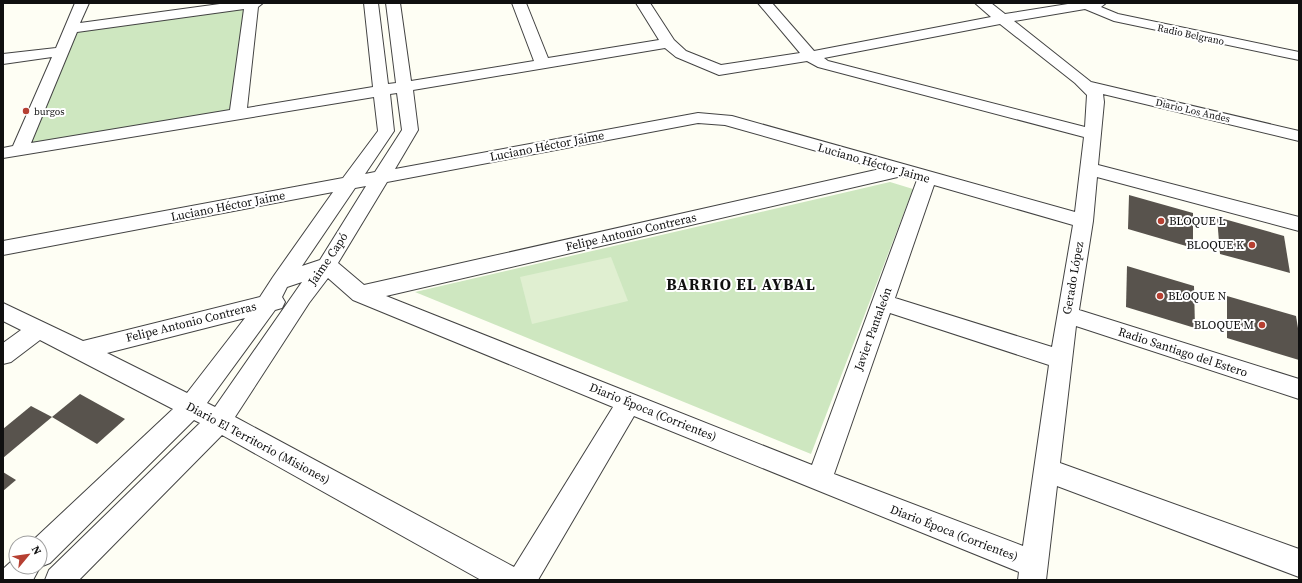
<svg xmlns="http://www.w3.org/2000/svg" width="1302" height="583" font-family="'Source Serif 4',serif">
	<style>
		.green { fill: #cee7c0 }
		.pitch { fill: #e0efd1 }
		.building { fill: #58534d }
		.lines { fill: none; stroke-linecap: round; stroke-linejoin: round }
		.street-casing { stroke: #434343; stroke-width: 2 }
		.street { fill: #fff; fill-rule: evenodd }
		.poi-dot { fill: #b64032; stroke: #fff; stroke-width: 1.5 }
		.labels { text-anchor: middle; stroke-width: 4; stroke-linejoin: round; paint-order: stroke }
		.far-street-label { font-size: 10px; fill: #101010; stroke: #fff }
		.far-poi-label { font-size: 10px; fill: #101010; stroke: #fff; text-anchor: start }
		.street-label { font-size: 12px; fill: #101010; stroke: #fff }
		.poi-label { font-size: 12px; fill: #101010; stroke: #fff; text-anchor: start }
		.district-label { font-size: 16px; font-weight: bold; letter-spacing: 1px; fill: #101010; stroke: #fff }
	</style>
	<rect width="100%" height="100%" fill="#fefef4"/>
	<!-- green -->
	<g class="green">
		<polygon points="251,4 237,113 21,150 72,29"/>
		<polygon points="890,182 913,189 811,454 415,292"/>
	</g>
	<!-- pitch -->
	<polygon class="pitch" points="611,257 628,301 532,324 520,277"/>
	<!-- building -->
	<g class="building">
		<polygon points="1129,195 1193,213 1193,248 1128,229"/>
		<polygon points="1217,217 1284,236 1290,273 1220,254"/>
		<polygon points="1127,266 1194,286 1195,328 1126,307"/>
		<polygon points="1227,296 1296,316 1299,334 1299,360 1227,338"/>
		<polygon points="80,394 125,419 97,444 52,417"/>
		<polygon points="31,406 52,417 3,458 3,429"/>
		<polygon points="3,472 16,480 3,491"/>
	</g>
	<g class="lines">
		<!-- street casing -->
		<g class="street-casing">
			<g id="street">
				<path d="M75,3H89L80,23L227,3H263L258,7L247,108L373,87L364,3H378L388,84L396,83L386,3H400L411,81L534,61L512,3H526L548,58L659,40L636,3H650L674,40L686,51L721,65L800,53L758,3H772L814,51L991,17L975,3H991L1005,14L1074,3H1106L1101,7L1118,14L1299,52V60L1114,21L1085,9L1014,21L1091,82L1299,131V141L1103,94L1104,102L1098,165L1299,217V231L1097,177L1093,221L1079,310L1299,379V399L1076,326L1060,463L1299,549V577L1057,486L1046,580H1018L1019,572L634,416L538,580H481L222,435L79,580H45L49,570L200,423L194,420L50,563L40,567V543H30L173,409L40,340L11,362L3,364V343L21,330L3,321V303L83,341L260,297L273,277L333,192L3,255V241L343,178L378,131L374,97L3,158V148L13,146L52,57L3,64V54L56,48ZM244,9L230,110L31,143L77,32ZM1000,24L1075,83L1087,95L1085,127L828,61L824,58ZM665,48L676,57L719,75L807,61L818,67L1084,137L1075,212L732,116L698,113L395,169L418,130L413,90ZM397,93L402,130L375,172L365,174L394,131L390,94ZM698,123L725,125L880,169L364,285L338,263L387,182ZM902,176L917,180L812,465L386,296ZM934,185L1073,225L1052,347L895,298ZM366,186L320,260L302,266L355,188ZM328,278L353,300L613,407L514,567L235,417L309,303ZM302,282L215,407L207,403L275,310L282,308L285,302L282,297L287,287ZM890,313L1049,365L1023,546L834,474ZM245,318L187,393L107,353Z"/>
				<polygon points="16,557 16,567 40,567 33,580 3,580 3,569"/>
			</g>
		</g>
		<!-- street -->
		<use href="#street" class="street"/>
	</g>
	<!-- markers -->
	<g class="poi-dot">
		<circle cx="26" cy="111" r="4"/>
		<circle cx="1161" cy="221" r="4"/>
		<circle cx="1252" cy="245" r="4"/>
		<circle cx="1160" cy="296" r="4"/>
		<circle cx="1262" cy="325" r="4"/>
	</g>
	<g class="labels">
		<!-- far-street labels -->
		<g class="far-street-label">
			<text transform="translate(1191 34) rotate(12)" y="4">Radio Belgrano</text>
			<text transform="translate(1193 110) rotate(13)" y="4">Diario Los Andes</text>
		</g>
		<!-- far-poi labels -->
		<g class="far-poi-label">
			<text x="34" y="115">burgos</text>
		</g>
		<!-- street labels -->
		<g class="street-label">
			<text transform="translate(547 146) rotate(-11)" y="4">Luciano Héctor Jaime</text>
			<text transform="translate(874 163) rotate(16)" y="4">Luciano Héctor Jaime</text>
			<text transform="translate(228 206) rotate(-11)" y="4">Luciano Héctor Jaime</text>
			<text transform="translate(631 232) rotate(-13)" y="4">Felipe Antonio Contreras</text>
			<text transform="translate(328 259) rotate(-56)" y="4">Jaime Capó</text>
			<text transform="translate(1073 278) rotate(-80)" y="4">Gerado López</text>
			<text transform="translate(191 322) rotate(-14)" y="4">Felipe Antonio Contreras</text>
			<text transform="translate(873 329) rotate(-70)" y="4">Javier Pantaleón</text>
			<text transform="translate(1183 352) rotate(18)" y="4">Radio Santiago del Estero</text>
			<text transform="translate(653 412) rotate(22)" y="4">Diario Época (Corrientes)</text>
			<text transform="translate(258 443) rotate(28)" y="4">Diario El Territorio (Misiones)</text>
			<text transform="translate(954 533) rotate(21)" y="4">Diario Época (Corrientes)</text>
		</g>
		<!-- poi labels -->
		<g class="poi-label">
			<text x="1169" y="225">BLOQUE L</text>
			<text x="1244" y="249" text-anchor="end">BLOQUE K</text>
			<text x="1168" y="300">BLOQUE N</text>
			<text x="1254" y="329" text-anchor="end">BLOQUE M</text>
		</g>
		<!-- district labels -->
		<g class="district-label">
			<text x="741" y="290">BARRIO EL AYBAL</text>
		</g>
	</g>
	<!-- border -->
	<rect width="1302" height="583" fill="none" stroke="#101010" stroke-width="8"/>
	<!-- north arrow -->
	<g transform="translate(28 555) rotate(61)"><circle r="19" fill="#ffffff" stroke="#9f9f9f"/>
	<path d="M0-3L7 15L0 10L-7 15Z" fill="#b64032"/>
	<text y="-6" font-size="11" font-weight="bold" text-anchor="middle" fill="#101010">N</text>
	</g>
</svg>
